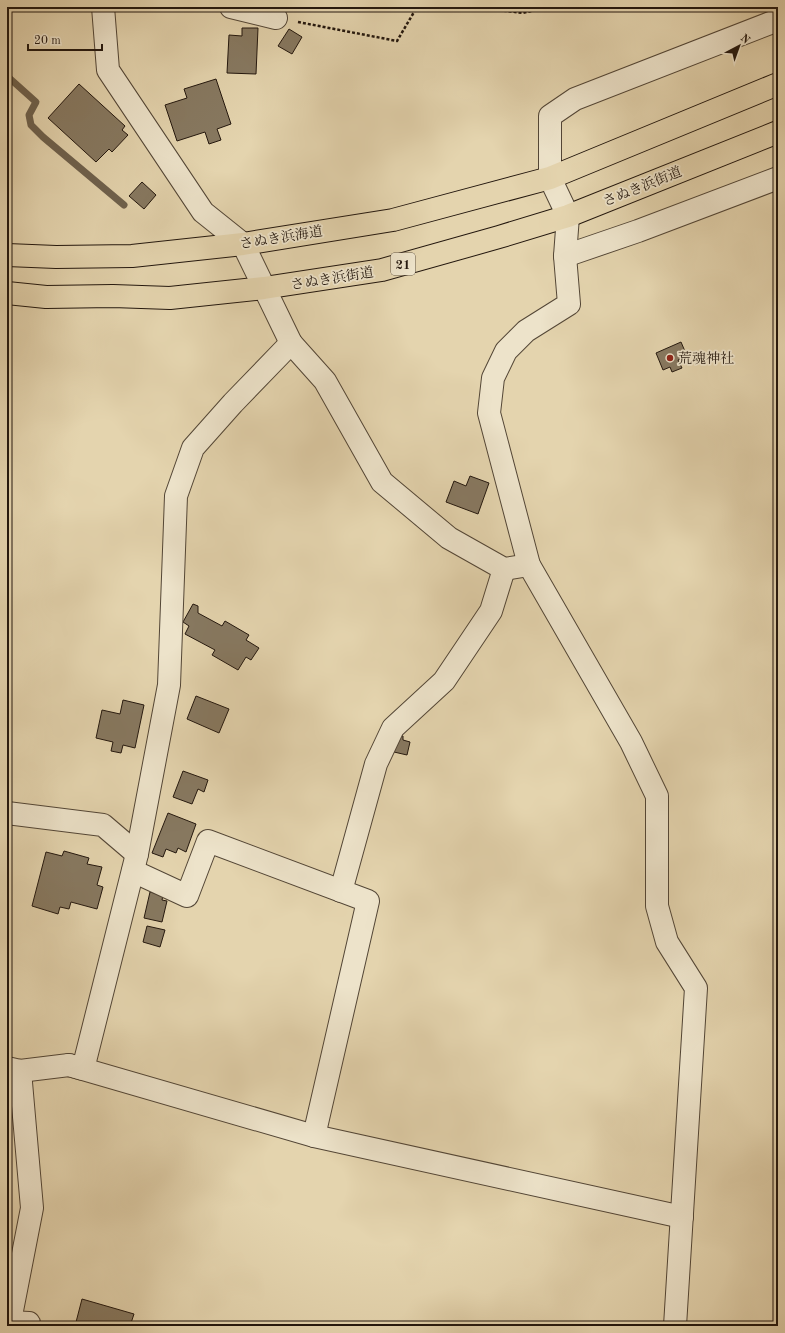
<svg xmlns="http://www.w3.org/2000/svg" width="785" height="1333" font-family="'Old Standard TT','Noto Serif JP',serif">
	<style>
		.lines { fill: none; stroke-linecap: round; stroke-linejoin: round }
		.stream { stroke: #6f624e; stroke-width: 7 }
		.building { fill: #877961; stroke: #23170e }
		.street-casing { stroke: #534636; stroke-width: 24 }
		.primary-casing { stroke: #23170e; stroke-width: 24 }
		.path { stroke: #23170e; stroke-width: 2.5; stroke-dasharray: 3 2; stroke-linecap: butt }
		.street { stroke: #ede3ca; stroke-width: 22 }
		.primary { stroke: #e4d4ae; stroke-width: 22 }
		.poi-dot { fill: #8f2418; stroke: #ede3ca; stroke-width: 1.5 }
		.labels { text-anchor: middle; stroke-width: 3.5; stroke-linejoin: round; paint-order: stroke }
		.shield { fill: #ede3ca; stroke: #605446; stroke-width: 1 }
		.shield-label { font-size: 13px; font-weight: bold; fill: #23170e }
		.street-label { font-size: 14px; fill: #23170e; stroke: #ede3ca }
		.poi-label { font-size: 14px; fill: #23170e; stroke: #ede3ca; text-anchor: start }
	</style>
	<rect width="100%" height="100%" fill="#e4d4ae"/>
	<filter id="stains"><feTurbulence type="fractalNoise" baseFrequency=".005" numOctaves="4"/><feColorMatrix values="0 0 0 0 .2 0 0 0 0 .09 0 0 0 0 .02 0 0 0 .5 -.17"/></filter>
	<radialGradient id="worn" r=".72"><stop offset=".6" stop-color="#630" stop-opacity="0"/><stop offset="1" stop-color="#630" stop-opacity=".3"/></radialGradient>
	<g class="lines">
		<!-- stream -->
		<polyline class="stream" points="7,76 36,102 29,115 31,125 43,137 124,205"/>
	</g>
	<!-- building -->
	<g class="building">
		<polygon points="242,28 258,28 256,74 227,73 229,35 242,36"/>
		<polygon points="289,29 302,37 292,54 278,46"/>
		<polygon points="216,79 231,124 217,129 221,140 209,144 205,132 177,141 165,105 187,98 184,89"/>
		<polygon points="79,84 125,126 122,130 128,135 112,152 109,149 96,162 48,118"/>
		<polygon points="142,182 156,195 144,209 129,196"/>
		<polygon points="681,342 687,356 678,360 682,368 672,372 670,367 663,370 656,353"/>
		<polygon points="470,476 489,483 478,514 446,502 454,481 466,486"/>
		<polygon points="193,604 198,606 198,613 222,626 225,621 249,635 246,640 259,648 251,660 246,657 238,670 212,655 215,650 185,634 189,626 183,622"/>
		<polygon points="196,696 229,709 219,733 187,719"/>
		<polygon points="123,700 144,705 135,748 123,745 121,753 111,751 113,742 96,738 102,710 120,714"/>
		<polygon points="398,735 403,736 403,740 410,742 407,755 394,752"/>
		<polygon points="183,771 208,780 204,792 198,789 192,804 173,797"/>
		<polygon points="168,813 196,824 186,852 178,848 176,853 166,849 163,857 152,853"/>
		<polygon points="64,851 89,858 87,864 102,867 97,885 103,887 97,909 71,902 69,909 60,907 58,914 32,906 46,852 62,856"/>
		<polygon points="150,892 163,895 162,900 167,901 162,922 144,918"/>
		<polygon points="147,926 165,930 160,947 143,942"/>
		<polygon points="82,1299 134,1314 130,1326 75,1326"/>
	</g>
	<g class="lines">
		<!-- street casing -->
		<g class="street-casing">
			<g id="street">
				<polyline points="103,7 108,70 203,212 243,244 291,343 325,381 382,482 449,538 504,569 529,565"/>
				<polyline points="231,7 276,18"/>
				<polyline points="565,256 638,231 778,178"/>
				<polyline points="7,813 103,825 137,854"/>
				<polyline points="133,871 187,896 208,841 368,901 314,1136"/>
				<polyline points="341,891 376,764 393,728 444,681 491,611 504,569"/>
				<polyline points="69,1065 314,1136 682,1217"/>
				<polyline points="7,1068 20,1071 69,1065 83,1069 137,854 169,685 176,496 193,448 233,403 291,343"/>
				<polyline points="10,1322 29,1323 28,1326"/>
				<polyline points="9,1326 32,1208 20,1071"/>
				<polyline points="675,1326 696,988 667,942 657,906 657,796 631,742 529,565 489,413 493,378 506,351 526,331 569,304 565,256 568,216 550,178 550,116 575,99 778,20"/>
			</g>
		</g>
		<!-- primary casing -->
		<g class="primary-casing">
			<g id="primary">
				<polyline points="7,255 56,257 132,256 243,244 393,220 550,178 778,84"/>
				<polyline points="7,293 46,297 113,296 170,298 264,288 382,270 499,237 568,216 778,132"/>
			</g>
		</g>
		<!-- path -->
		<g class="path">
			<polyline points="484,7 498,10 523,13 543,8 543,7"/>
			<polyline points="298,22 397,41 417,7"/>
		</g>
		<!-- street -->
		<use href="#street" class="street"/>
		<!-- primary -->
		<use href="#primary" class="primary"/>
	</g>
	<!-- markers -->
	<circle class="poi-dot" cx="670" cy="358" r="4"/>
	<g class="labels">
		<!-- shield labels -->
		<rect class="shield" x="391" y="253" width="24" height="22" rx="3"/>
		<g class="shield-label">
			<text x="403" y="269">21</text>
		</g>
		<!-- street labels -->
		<g class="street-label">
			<text transform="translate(642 186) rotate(-22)" y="5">さぬき浜街道</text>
			<text transform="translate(281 237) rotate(-9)" y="5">さぬき浜海道</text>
			<text transform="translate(332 278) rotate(-9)" y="5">さぬき浜街道</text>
		</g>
		<!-- poi labels -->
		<g class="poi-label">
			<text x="678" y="363">荒魂神社</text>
		</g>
	</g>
	<!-- margin -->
	<rect width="785" height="1333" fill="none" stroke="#e4d4ae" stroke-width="24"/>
	<rect x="8" y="8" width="769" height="1317" fill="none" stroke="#23170e" stroke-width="2"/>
	<rect x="12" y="12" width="761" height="1309" fill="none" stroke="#23170e"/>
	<!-- north arrow -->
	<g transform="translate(739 46) rotate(41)" stroke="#ede3ca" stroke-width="3" paint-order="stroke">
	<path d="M0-3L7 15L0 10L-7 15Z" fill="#23170e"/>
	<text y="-6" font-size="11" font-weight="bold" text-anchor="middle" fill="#23170e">N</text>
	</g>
	<!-- scale -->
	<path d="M28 44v6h74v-6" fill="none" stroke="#23170e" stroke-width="2"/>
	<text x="34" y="44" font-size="12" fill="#23170e" stroke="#ede3ca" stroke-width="3" paint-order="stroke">20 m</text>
	<rect width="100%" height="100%" filter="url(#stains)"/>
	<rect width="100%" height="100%" fill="url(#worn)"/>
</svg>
